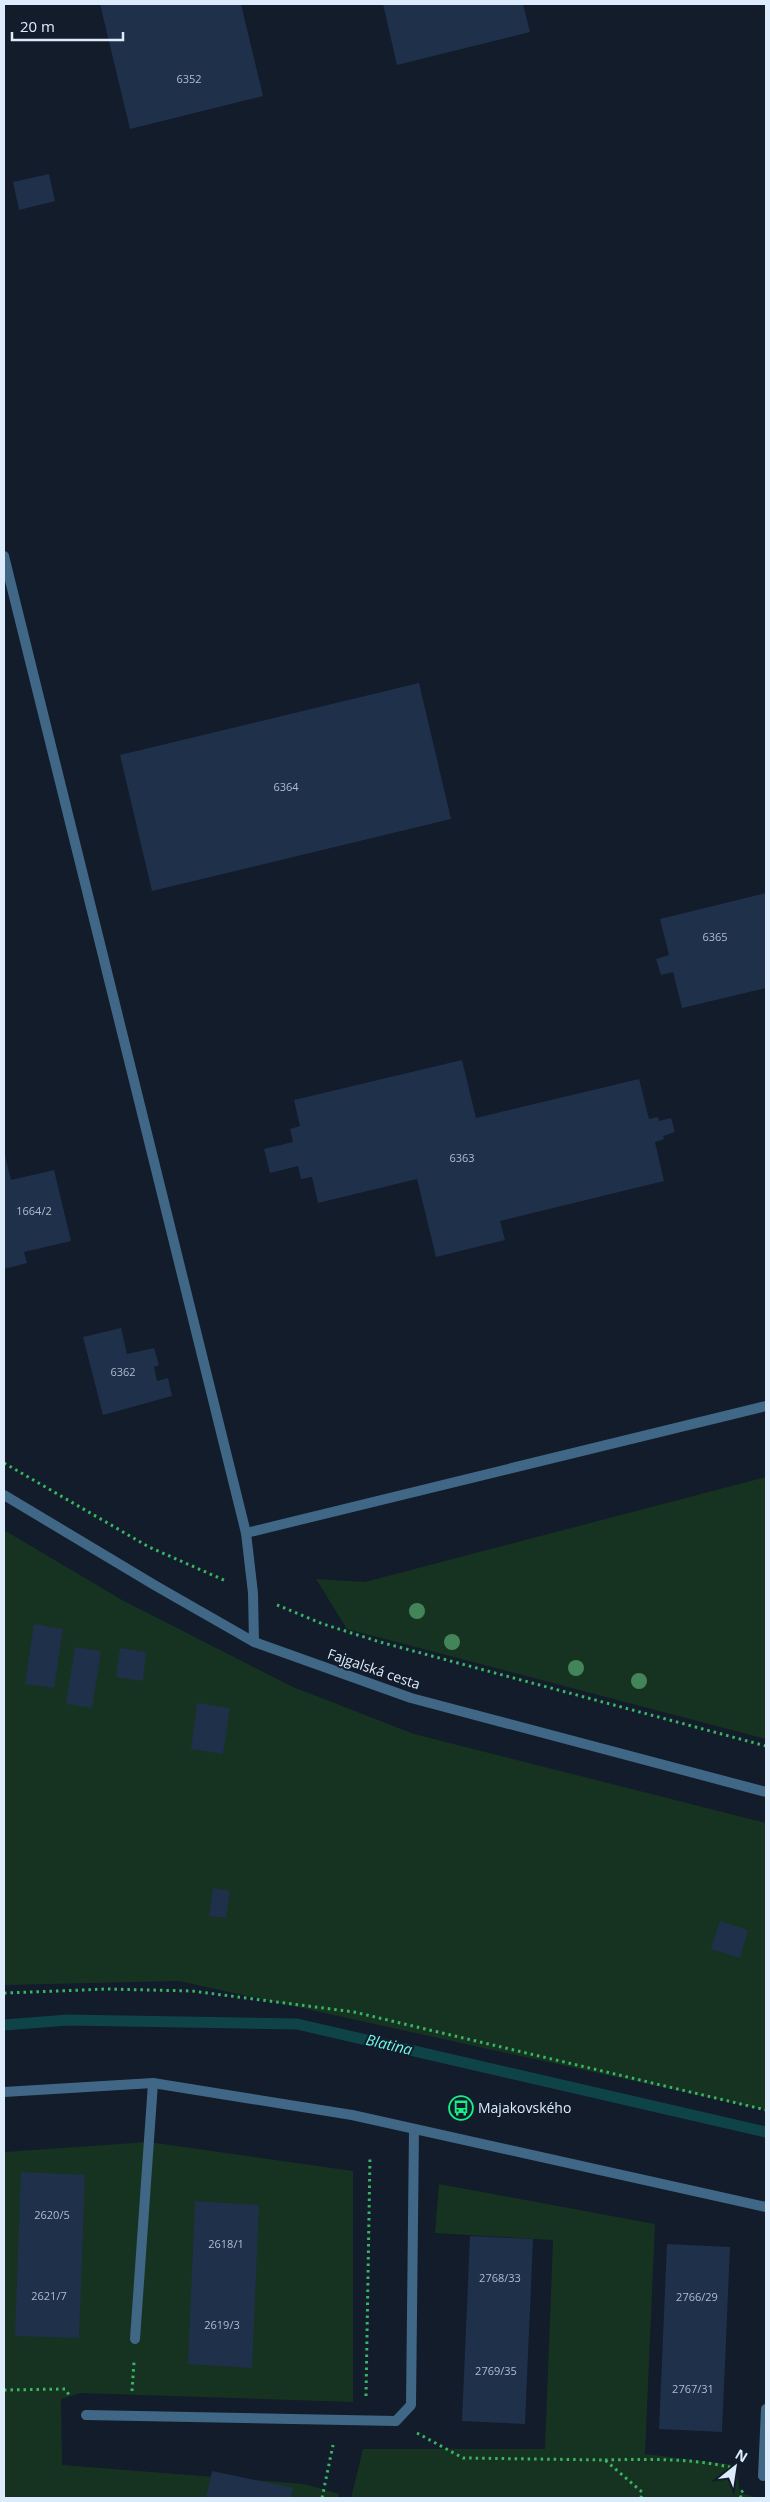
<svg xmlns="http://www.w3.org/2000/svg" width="770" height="2502" font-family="'Open Sans',sans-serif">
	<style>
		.green { fill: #163321 }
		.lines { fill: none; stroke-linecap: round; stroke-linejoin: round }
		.stream { stroke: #0e4447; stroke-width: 11 }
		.building { fill: #1f304a }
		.path { stroke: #38b664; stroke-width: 3; stroke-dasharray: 2.5 4; stroke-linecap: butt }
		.service { stroke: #406786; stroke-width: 10 }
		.minor { stroke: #406786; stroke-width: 10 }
		.tree { fill: #438558 }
		.labels { text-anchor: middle; stroke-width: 4; stroke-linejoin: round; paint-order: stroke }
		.number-label { font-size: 11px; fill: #aebdd0 }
		.street-label { font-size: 14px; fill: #ddecfd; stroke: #121c2a }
		.poi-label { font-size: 14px; fill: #ddecfd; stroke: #121c2a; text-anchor: start }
		.water-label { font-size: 15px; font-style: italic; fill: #71f7e6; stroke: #121c2a }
	</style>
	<rect width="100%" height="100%" fill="#121c2a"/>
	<!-- green -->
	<g class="green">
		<polygon points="766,1477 766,1739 347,1629 316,1579 365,1582"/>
		<polygon points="4,1530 122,1600 293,1687 414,1734 766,1823 766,2110 179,1981 4,1985"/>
		<polygon points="149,2142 353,2171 353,2402 81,2393 61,2399 62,2465 304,2484 339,2494 338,2498 4,2498 4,2152"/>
		<polygon points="439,2184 655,2224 645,2454 736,2465 740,2493 759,2498 351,2498 363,2449 545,2449 553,2240 435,2233"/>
	</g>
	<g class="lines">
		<!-- stream -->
		<polyline class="stream" points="4,2025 68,2020 297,2024 766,2132"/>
	</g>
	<!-- building -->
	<g class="building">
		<polygon points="100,4 241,4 263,96 130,129"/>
		<polygon points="383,4 523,4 530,32 397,65"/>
		<polygon points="49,174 55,201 19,210 13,182"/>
		<polygon points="419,683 451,819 152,891 120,755"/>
		<polygon points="766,893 766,988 682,1008 673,972 661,975 656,959 669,955 660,919"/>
		<polygon points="462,1060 476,1118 639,1079 649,1119 658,1117 659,1121 671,1118 675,1132 663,1136 664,1139 655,1142 664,1181 500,1221 505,1240 436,1257 417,1179 318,1203 312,1177 301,1179 298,1166 270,1173 264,1149 293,1142 290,1129 300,1126 294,1100"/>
		<polygon points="4,1151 11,1180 54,1170 71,1241 24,1252 27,1263 4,1269"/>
		<polygon points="121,1328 127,1354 154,1348 159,1365 154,1367 157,1381 168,1378 172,1396 103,1415 83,1337"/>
		<polygon points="34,1624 63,1629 54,1688 25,1684"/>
		<polygon points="75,1647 101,1651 92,1708 66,1704"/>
		<polygon points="120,1648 146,1652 143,1681 116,1677"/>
		<polygon points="197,1703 230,1708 223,1754 191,1749"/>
		<polygon points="213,1888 230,1891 226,1918 209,1916"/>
		<polygon points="720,1921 748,1930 740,1958 711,1949"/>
		<polygon points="21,2172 85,2175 79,2338 15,2336"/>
		<polygon points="195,2201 259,2205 252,2368 188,2364"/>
		<polygon points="470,2236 533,2239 525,2424 462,2421"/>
		<polygon points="667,2244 730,2247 722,2432 659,2429"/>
		<polygon points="212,2471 293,2488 291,2498 206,2498"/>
	</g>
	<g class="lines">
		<!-- path -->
		<g class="path">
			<polyline points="4,1463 149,1547 226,1581"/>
			<polyline points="277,1605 323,1624 380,1642 766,1746"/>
			<polyline points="4,1993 107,1989 192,1991 354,2012 766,2110"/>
			<polyline points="4,2390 65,2389 70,2396"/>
			<polyline points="132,2391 134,2362"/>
			<polyline points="366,2396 370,2156"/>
			<polyline points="417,2433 463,2458 605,2460 642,2492 641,2498"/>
			<path d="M605,2460C651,2459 694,2458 738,2469"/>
			<polyline points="322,2498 333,2445"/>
			<polyline points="741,2498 740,2493 744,2490"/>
		</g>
		<!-- service -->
		<g class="service">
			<polyline points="4,556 246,1533 253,1593 254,1642"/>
			<polyline points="246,1533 766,1406"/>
			<polyline points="135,2339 153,2083"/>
			<polyline points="86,2415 396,2421 411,2405 414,2129"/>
			<polyline points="763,2476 766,2409"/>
		</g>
		<!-- minor -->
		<g class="minor">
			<polyline points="4,1495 156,1586 254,1642 411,1698 766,1792"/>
			<polyline points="4,2092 153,2083 352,2115 766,2207"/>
		</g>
	</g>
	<!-- trees -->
	<g class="tree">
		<circle cx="417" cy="1611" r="8"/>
		<circle cx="452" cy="1642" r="8"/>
		<circle cx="576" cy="1668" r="8"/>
		<circle cx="639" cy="1681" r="8"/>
	</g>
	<!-- icons -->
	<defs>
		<g id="bus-ring" transform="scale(1.25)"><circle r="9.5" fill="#121c2a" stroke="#14f285" stroke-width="1.5"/><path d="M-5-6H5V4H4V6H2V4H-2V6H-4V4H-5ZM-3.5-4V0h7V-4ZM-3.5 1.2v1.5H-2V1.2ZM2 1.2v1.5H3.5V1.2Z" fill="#14f285"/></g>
	</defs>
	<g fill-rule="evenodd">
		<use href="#bus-ring" x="461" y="2108"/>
	</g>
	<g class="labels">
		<!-- number labels -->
		<g class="number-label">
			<text x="189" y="83">6352</text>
			<text x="286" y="791">6364</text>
			<text x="715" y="941">6365</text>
			<text x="462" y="1162">6363</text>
			<text x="34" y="1215">1664/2</text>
			<text x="123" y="1376">6362</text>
			<text x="52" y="2219">2620/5</text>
			<text x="226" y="2248">2618/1</text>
			<text x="500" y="2282">2768/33</text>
			<text x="49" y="2300">2621/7</text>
			<text x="697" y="2301">2766/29</text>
			<text x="222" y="2329">2619/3</text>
			<text x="496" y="2375">2769/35</text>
			<text x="693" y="2393">2767/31</text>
		</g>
		<!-- street labels -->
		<g class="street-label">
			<text transform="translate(374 1669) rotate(19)" y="5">Fajgalská cesta</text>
		</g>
		<!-- poi labels -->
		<g class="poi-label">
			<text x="478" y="2113">Majakovského</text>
		</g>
		<!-- water labels -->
		<g class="water-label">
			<text transform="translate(389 2045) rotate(13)" y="5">Blatina</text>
		</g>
	</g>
	<!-- border -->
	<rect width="770" height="2502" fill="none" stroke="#ddecfd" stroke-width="10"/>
	<!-- north arrow -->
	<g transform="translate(735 2467) rotate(30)" stroke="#121c2a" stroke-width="4" paint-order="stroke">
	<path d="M0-4L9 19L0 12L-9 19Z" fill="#ddecfd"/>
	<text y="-8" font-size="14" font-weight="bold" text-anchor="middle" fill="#ddecfd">N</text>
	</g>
	<!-- scale -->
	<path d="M12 32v8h111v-8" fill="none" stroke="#ddecfd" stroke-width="2.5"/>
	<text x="20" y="32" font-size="15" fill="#ddecfd" stroke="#121c2a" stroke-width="4" paint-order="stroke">20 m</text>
</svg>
